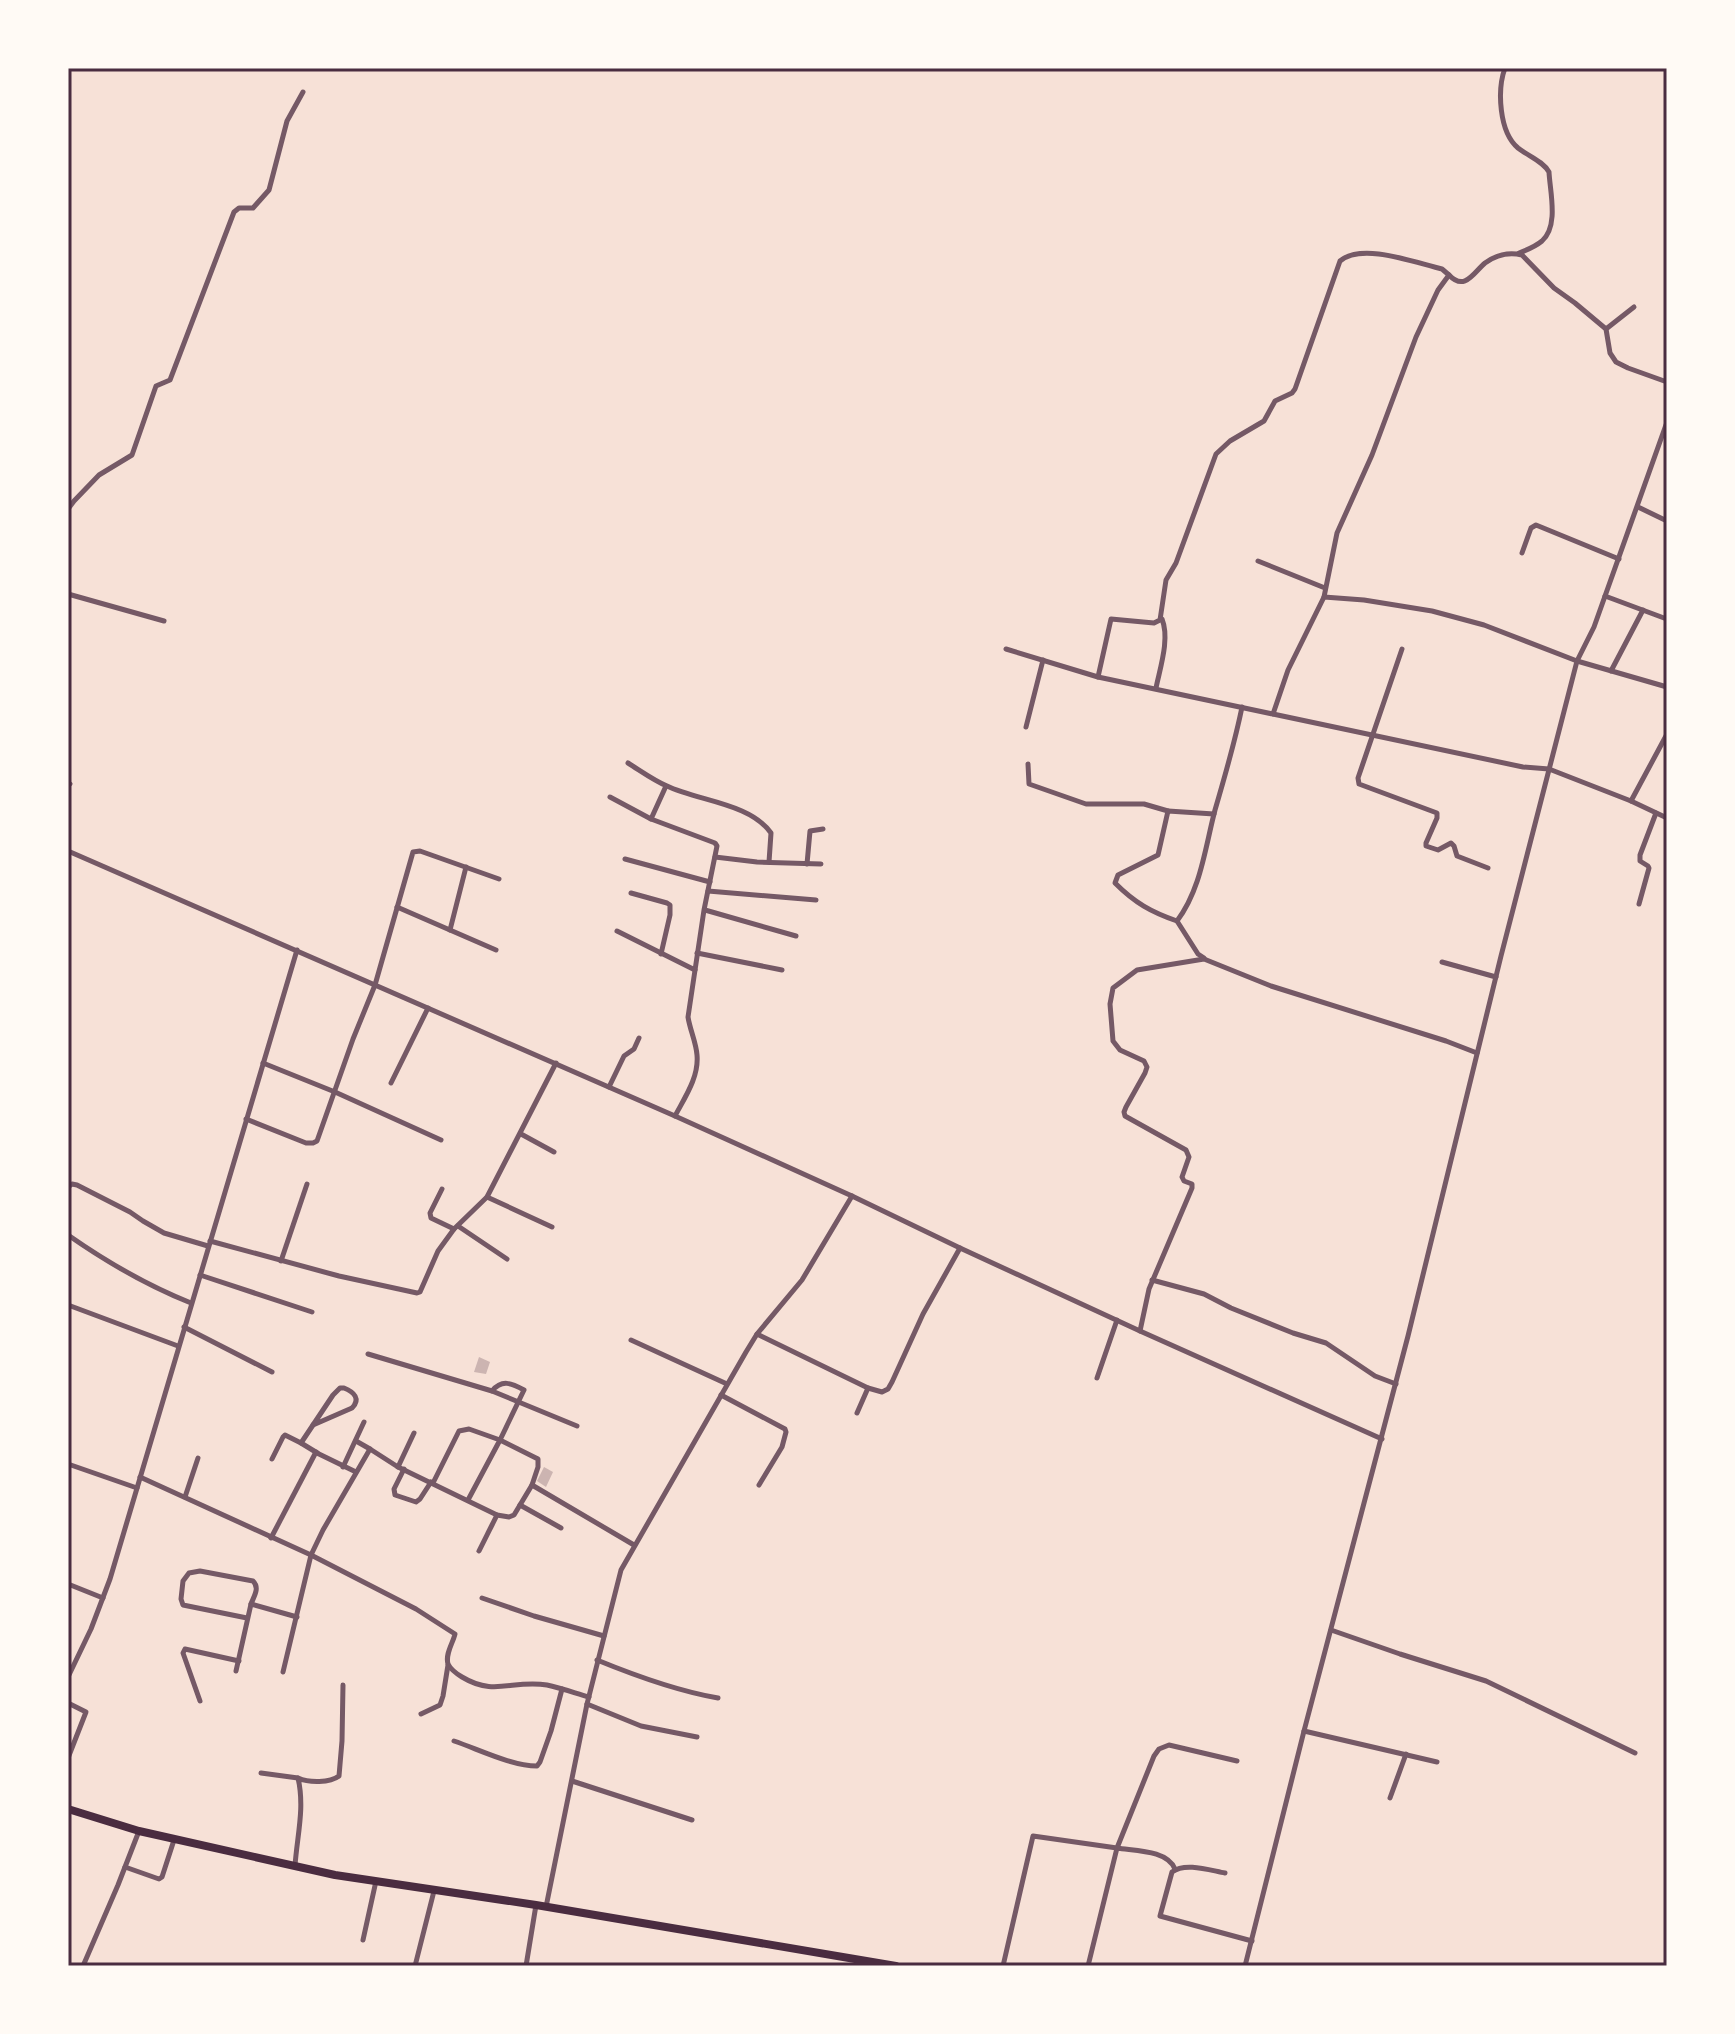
<svg xmlns="http://www.w3.org/2000/svg" width="1735" height="2034" font-family="Poppins,sans-serif">
	<style>
		.building { fill: #ccb4b1 }
		.lines { fill: none; stroke-linecap: round; stroke-linejoin: round }
		.minor { stroke: #755966; stroke-width: 5 }
		.primary { stroke: #4a2c40; stroke-width: 8 }
		.neatline { fill: none; stroke: #4a2c40; stroke-width: 3 }
	</style>
	<rect width="100%" height="100%" fill="#f7e1d7"/>
	<!-- building -->
	<g class="building">
		<polygon points="479,1357 490,1362 486,1374 474,1372"/>
		<polygon points="544,1467 553,1472 546,1487 537,1481"/>
	</g>
	<g class="lines">
		<!-- minor -->
		<g class="minor">
			<path d="M1505,68C1497,90 1499,132 1518,148C1528,156 1543,161 1549,172C1550,192 1559,226 1542,241C1536,246 1527,250 1519,253"/>
			<path d="M1449,275C1465,292 1474,272 1485,263C1496,255 1509,252 1522,255L1554,288L1575,303L1606,329L1610,353L1616,362L1628,368L1667,382"/>
			<polyline points="1606,329 1634,307"/>
			<polyline points="1638,507 1667,521"/>
			<polyline points="68,509 74,501 99,475 132,455 156,386 170,380 234,212 239,208 253,208 269,190 287,121 303,92"/>
			<polyline points="1522,553 1531,528 1536,525 1619,559"/>
			<polyline points="1258,561 1325,588"/>
			<polyline points="68,594 164,621"/>
			<polyline points="1605,596 1664,618"/>
			<polyline points="1006,649 1098,677 1523,767 1549,769 1631,801 1667,818"/>
			<polyline points="1402,649 1358,778 1359,784 1437,813 1437,818 1426,843 1426,846 1438,850 1451,843 1454,846 1457,856 1488,868"/>
			<polyline points="1611,671 1643,610"/>
			<path d="M1098,677L1111,619L1154,623L1160,620L1166,580L1176,563L1216,454L1230,441L1264,421L1275,401L1292,393L1295,389L1340,261C1362,242 1416,263 1442,269L1449,275L1438,290L1416,337L1372,455L1337,533L1324,597"/>
			<path d="M1156,688C1160,668 1170,639 1162,619"/>
			<polyline points="1273,714 1288,670 1324,597 1364,600 1432,611 1484,625 1577,661 1667,687"/>
			<polyline points="1026,727 1043,660"/>
			<path d="M628,763C641,771 653,780 667,786C698,801 750,803 771,833L769,862"/>
			<polyline points="1028,764 1029,784 1086,804 1144,804 1168,811"/>
			<polyline points="68,783 70,784"/>
			<path d="M666,786L651,819L715,843L717,846L704,910L688,1017C690,1030 696,1042 697,1055C699,1077 685,1097 675,1116"/>
			<polyline points="610,797 651,819"/>
			<polyline points="1631,801 1667,734"/>
			<polyline points="68,851 675,1116 852,1196 960,1248 1140,1331 1382,1439"/>
			<polyline points="715,857 757,862 821,864"/>
			<polyline points="625,859 710,882"/>
			<polyline points="807,864 810,831 823,829"/>
			<polyline points="708,891 816,900"/>
			<polyline points="631,893 667,903 670,905 670,915 661,954"/>
			<polyline points="1639,904 1649,868 1648,866 1640,861 1640,855 1656,813"/>
			<polyline points="397,907 496,950"/>
			<polyline points="705,910 796,936"/>
			<path d="M1177,921C1151,912 1135,903 1115,883L1118,875L1158,855L1168,811L1214,814"/>
			<polyline points="450,930 466,867"/>
			<polyline points="617,931 695,970"/>
			<polyline points="697,953 782,970"/>
			<path d="M1204,958L1198,954L1177,921C1201,889 1205,848 1215,810C1225,776 1235,742 1242,707"/>
			<polyline points="1442,962 1496,977"/>
			<polyline points="263,1063 335,1092 441,1140"/>
			<polyline points="391,1083 428,1008"/>
			<polyline points="609,1087 624,1056 634,1049 639,1038"/>
			<polyline points="246,1119 306,1143 313,1143 317,1141 353,1039 375,985 413,852 420,851 499,879"/>
			<polyline points="521,1134 554,1152"/>
			<polyline points="68,1187 72,1184 77,1185 130,1212 143,1221 164,1233 208,1246"/>
			<polyline points="442,1189 430,1213 431,1218 454,1229"/>
			<polyline points="487,1197 552,1227"/>
			<polyline points="458,1226 507,1259"/>
			<path d="M68,1235C108,1263 146,1285 191,1303"/>
			<polyline points="210,1241 339,1276 417,1293 420,1292 438,1251 454,1229 487,1197 556,1063"/>
			<polyline points="281,1261 307,1184"/>
			<polyline points="200,1275 312,1312"/>
			<polyline points="1152,1280 1204,1294 1231,1308 1293,1333 1326,1343 1375,1376 1396,1384"/>
			<polyline points="68,1305 178,1346"/>
			<polyline points="184,1327 272,1372"/>
			<polyline points="1140,1331 1149,1289 1192,1188 1192,1184 1184,1181 1182,1177 1189,1157 1186,1150 1125,1116 1124,1112 1126,1107 1145,1073 1147,1067 1144,1061 1120,1050 1113,1041 1110,1004 1113,988 1137,970 1204,959 1271,986 1446,1041 1477,1053"/>
			<polyline points="757,1334 868,1388 882,1392 888,1389 892,1382 923,1314 960,1248"/>
			<polyline points="631,1340 727,1384"/>
			<path d="M368,1354L492,1391C502,1379 511,1383 524,1390L500,1440L538,1459V1467L532,1485L634,1545"/>
			<polyline points="1097,1378 1117,1320"/>
			<path d="M340,1388H344C354,1392 361,1399 352,1408L313,1425L333,1395Z"/>
			<polyline points="492,1391 577,1426"/>
			<polyline points="721,1395 785,1429 786,1432 782,1447 759,1485"/>
			<polyline points="857,1413 868,1388"/>
			<polyline points="313,1425 301,1443 319,1454 356,1472"/>
			<polyline points="356,1441 370,1449"/>
			<polyline points="272,1459 283,1437 285,1435 301,1443"/>
			<polyline points="68,1464 137,1488"/>
			<polyline points="343,1467 364,1422"/>
			<polyline points="398,1467 414,1433"/>
			<polyline points="404,1469 394,1489 395,1495 416,1502 420,1499 431,1482"/>
			<path d="M140,1477L311,1555L416,1609L455,1634C453,1643 445,1654 448,1664C451,1670 457,1674 462,1677C495,1697 513,1679 547,1685C561,1688 575,1693 589,1697"/>
			<polyline points="433,1483 459,1431 469,1429 500,1440 468,1500"/>
			<polyline points="185,1497 198,1458"/>
			<polyline points="520,1505 561,1528"/>
			<polyline points="271,1538 316,1452"/>
			<polyline points="479,1551 497,1515"/>
			<polyline points="68,1584 103,1598"/>
			<polyline points="482,1598 534,1616 604,1636"/>
			<path d="M247,1618L183,1605L181,1599L183,1581L189,1573L200,1571L253,1581C260,1588 254,1596 251,1604"/>
			<polyline points="1331,1630 1400,1654 1486,1681 1635,1753"/>
			<path d="M597,1660C636,1676 677,1691 718,1698"/>
			<polyline points="236,1671 251,1604 297,1617"/>
			<polyline points="283,1672 311,1555 323,1530 370,1449 398,1467 497,1515 509,1517 514,1515 532,1485"/>
			<polyline points="68,1677 91,1629 110,1579 297,950"/>
			<polyline points="200,1701 183,1653 185,1649 239,1661"/>
			<polyline points="68,1703 86,1712 68,1758"/>
			<polyline points="587,1704 641,1726 697,1737"/>
			<polyline points="421,1714 440,1705 443,1696 448,1665"/>
			<polyline points="1304,1731 1437,1762"/>
			<path d="M454,1741C478,1749 512,1766 537,1766L540,1762L551,1731L562,1689"/>
			<polyline points="261,1773 298,1778"/>
			<polyline points="572,1781 692,1820"/>
			<polyline points="1390,1798 1406,1754"/>
			<path d="M295,1866C297,1836 305,1808 298,1778C309,1783 330,1783 339,1776L342,1741L343,1685"/>
			<polyline points="125,1867 159,1879 162,1877 174,1840"/>
			<path d="M1225,1873C1209,1870 1185,1862 1172,1872L1160,1916L1252,1941"/>
			<polyline points="546,1907 587,1704 621,1570 746,1352 757,1334 802,1280 852,1196"/>
			<polyline points="363,1940 376,1881"/>
			<polyline points="83,1966 118,1885 139,1831"/>
			<polyline points="415,1966 434,1891"/>
			<polyline points="526,1966 536,1905"/>
			<polyline points="1003,1966 1033,1836 1117,1848 1154,1756 1159,1749 1169,1745 1237,1761"/>
			<path d="M1088,1966L1117,1848C1136,1851 1167,1850 1175,1869"/>
			<polyline points="1245,1966 1304,1731 1408,1336 1501,956 1577,661 1594,627 1667,422"/>
		</g>
		<!-- primary -->
		<polyline class="primary" points="68,1809 139,1831 335,1875 536,1905 896,1966"/>
	</g>
	<!-- border -->
	<rect width="1735" height="2034" fill="none" stroke="#fffaf5" stroke-width="140"/>
	<rect x="70" y="70" width="1595" height="1894" class="neatline"/>
</svg>
